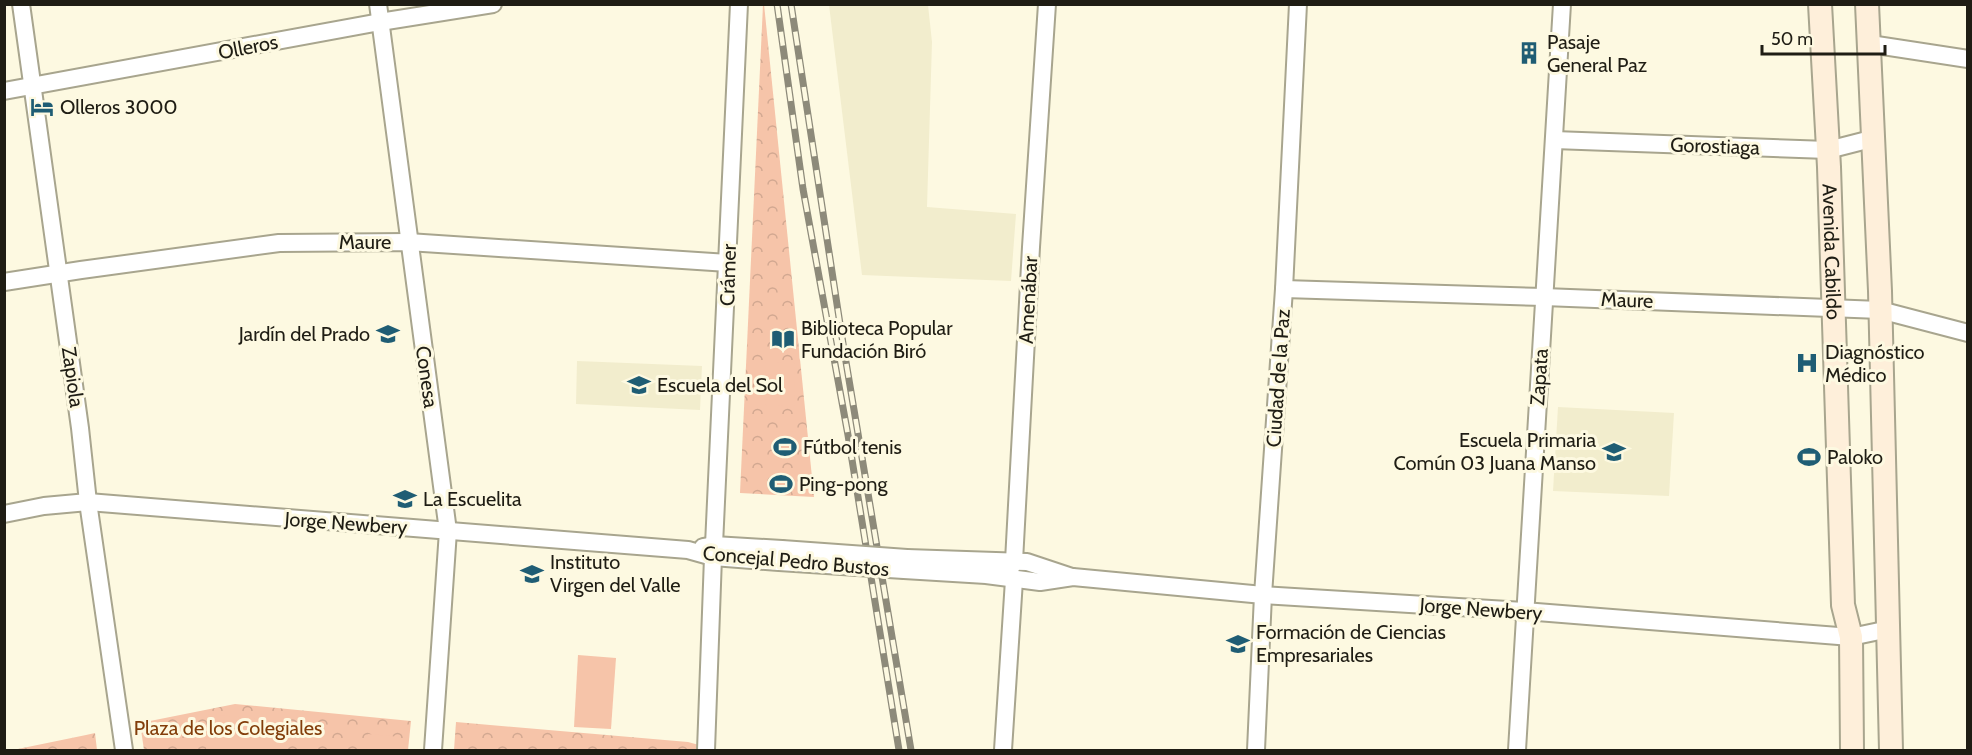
<svg xmlns="http://www.w3.org/2000/svg" width="1972" height="755" font-family="Cabin,sans-serif">
	<style>
		.built { fill: #f2edcd }
		.forest { fill: url(#forest-crowns) }
		.pitch { fill: #f6c4a9 }
		.lines { fill: none; stroke-linecap: round; stroke-linejoin: round }
		.minor-casing { stroke: #a8a58e; stroke-width: 20 }
		.secondary-casing { stroke: #a8a58e; stroke-width: 26 }
		.minor { stroke: #fff; stroke-width: 16 }
		.secondary { stroke: #feefda; stroke-width: 22 }
		.rail-casing { stroke: #8d8a7a; stroke-width: 7 }
		.rail { stroke: #fdf9e1; stroke-width: 4.5; stroke-dasharray: 14; stroke-linecap: butt }
		.minor-bridge-casing { stroke: #a8a58e; stroke-width: 20; stroke-linecap: butt }
		.minor-bridge { stroke: #fff; stroke-width: 16 }
		.labels { text-anchor: middle; stroke-width: 6; stroke-linejoin: round; paint-order: stroke }
		.poi-label { font-size: 20px; fill: #1f1d14; stroke: #fdf9e1; text-anchor: start }
		.street-label { font-size: 20px; fill: #1f1d14; stroke: #fdf9e1 }
		.park-label { font-size: 20px; fill: #823d0a; stroke: #fdf9e1 }
	</style>
	<defs>
		<pattern id="forest-crowns" width="20" height="18" patternUnits="userSpaceOnUse" patternTransform="scale(1.5)"><rect width="20" height="18" fill="#f6c4a9"/><path d="M2 6a3 3 0 1 1 6 0M12 15a3 3 0 1 1 6 0" fill="none" stroke="#d2a891"/></pattern>
	</defs>
	<rect width="100%" height="100%" fill="#fdf9e1"/>
	<!-- built -->
	<g class="built">
		<polygon points="829,5 928,5 932,42 927,207 1016,214 1011,281 862,275"/>
		<polygon points="577,361 702,366 700,410 576,404"/>
		<polygon points="1558,407 1674,413 1669,496 1553,491"/>
	</g>
	<!-- forest -->
	<g class="forest">
		<polygon points="764,4 814,497 740,493 763,5"/>
		<polygon points="235,704 411,721 408,750 144,750 140,723"/>
		<polygon points="456,722 688,742 699,745 698,750 454,750"/>
		<polygon points="95,733 97,750 13,750 86,735"/>
	</g>
	<!-- pitch -->
	<g class="pitch">
		<polygon points="794,362 795,405 766,406 765,363"/>
		<polygon points="796,431 796,453 773,453 773,432"/>
		<polygon points="578,655 616,658 611,729 574,727"/>
		<polygon points="209,714 289,722 286,750 206,750"/>
		<polygon points="368,734 401,737 400,750 366,750"/>
	</g>
	<g class="lines">
		<!-- minor casing -->
		<g class="minor-casing">
			<g id="minor">
				<polyline points="21,4 80,428 88,502 124,750"/>
				<polyline points="378,4 448,531 433,750"/>
				<polyline points="1870,44 1968,59"/>
				<polyline points="4,91 380,22 493,4"/>
				<polyline points="1554,140 1828,150 1875,138"/>
				<polyline points="4,282 81,270 279,243 408,242 728,263"/>
				<polyline points="1284,289 1544,297 1880,310 1968,333"/>
				<polyline points="4,514 44,506 88,502 688,550 713,557 779,562"/>
				<polyline points="714,545 739,4"/>
				<polyline points="703,547 714,545 782,549"/>
				<polyline points="907,558 1027,562 1072,577"/>
				<polyline points="904,570 986,575 1040,582 1073,577 1263,595 1524,611 1851,637 1889,629"/>
				<polyline points="990,574 1010,570 1014,561 1031,247 1047,4"/>
				<polyline points="706,750 713,557"/>
				<polyline points="1003,750 1014,580"/>
				<polyline points="1256,750 1263,595 1284,289 1298,4"/>
				<polyline points="1517,750 1562,4"/>
			</g>
		</g>
		<!-- secondary casing -->
		<g class="secondary-casing">
			<g id="secondary">
				<path id="s1" d="M1820,4L1829,167L1843,605L1851,637L1852,750"/>
				<polyline points="1867,4 1880,291 1891,750"/>
			</g>
		</g>
		<!-- minor -->
		<use href="#minor" class="minor"/>
		<!-- secondary -->
		<use href="#secondary" class="secondary"/>
		<!-- rail casing -->
		<g class="rail-casing">
			<g id="rail">
				<polyline points="777,4 803,189 848,435 899,750"/>
				<polyline points="791,4 844,350 911,750"/>
			</g>
		</g>
		<!-- rail -->
		<use href="#rail" class="rail"/>
		<!-- minor-bridge casing -->
		<g class="minor-bridge-casing">
			<g id="minor-bridge">
				<polyline points="782,549 907,558"/>
				<polyline points="779,562 904,570"/>
			</g>
		</g>
		<!-- minor-bridge -->
		<use href="#minor-bridge" class="minor-bridge"/>
	</g>
	<!-- icons -->
	<defs>
		<g id="building-bare" transform="scale(1.8)"><path d="M-4-6H4V6H1V3H-1V6H-4ZM-2.5-4.3h1.7v1.8h-1.7ZM.8-4.3h1.7v1.8H.8ZM-2.5-1h1.7V.8h-1.7ZM.8-1h1.7V.8H.8Z" fill="#1f5d74" stroke="#fdf9e1" stroke-width="2.5" paint-order="stroke"/></g>
		<g id="hotel-bare" transform="scale(1.8)"><path d="M-6-4.5h1.5V1H6V5H4.5V3h-9V5H-6ZM-4 0a1.8 1.8 0 1 1 3.6 0ZM.5 0V-2.5h3Q6-2.5 6 0Z" fill="#1f5d74" stroke="#fdf9e1" stroke-width="2.5" paint-order="stroke"/></g>
		<g id="school-bare" transform="scale(1.8)"><path d="M0-5L7-2L0 1L-7-2ZM-4 1L0 2.5L4 1V4Q0 6-4 4Z" fill="#1f5d74" stroke="#fdf9e1" stroke-width="2.5" paint-order="stroke"/></g>
		<g id="library-bare" transform="scale(1.8)"><path d="M-6-4Q-3-5.5-.7-3.5V5Q-3 3-6 4ZM6-4Q3-5.5 .7-3.5V5Q3 3 6 4Z" fill="#1f5d74" stroke="#fdf9e1" stroke-width="2.5" paint-order="stroke"/></g>
		<g id="hospital-bare" transform="scale(1.8)"><path d="M-5-5h3v3.5h4V-5h3V5h-3V1.5h-4V5h-3Z" fill="#1f5d74" stroke="#fdf9e1" stroke-width="2.5" paint-order="stroke"/></g>
		<g id="stadium-bare" transform="scale(1.8)"><path d="M0-5a6.5 5 0 1 0 0 10a6.5 5 0 1 0 0-10ZM-3.5-1.8h7v3.6h-7Z" fill="#1f5d74" stroke="#fdf9e1" stroke-width="2.5" paint-order="stroke"/></g>
		<g id="university-bare" transform="scale(1.8)"><path d="M0-5L7-2L0 1L-7-2ZM-4 1L0 2.5L4 1V4Q0 6-4 4Z" fill="#1f5d74" stroke="#fdf9e1" stroke-width="2.5" paint-order="stroke"/></g>
	</defs>
	<g fill-rule="evenodd">
		<use href="#building-bare" x="1529" y="53"/>
		<use href="#hotel-bare" x="42" y="107"/>
		<use href="#school-bare" x="388" y="334"/>
		<use href="#library-bare" x="783" y="339"/>
		<use href="#hospital-bare" x="1807" y="363"/>
		<use href="#school-bare" x="639" y="385"/>
		<use href="#stadium-bare" x="785" y="447"/>
		<use href="#school-bare" x="1614" y="452"/>
		<use href="#stadium-bare" x="1809" y="457"/>
		<use href="#stadium-bare" x="781" y="484"/>
		<use href="#school-bare" x="405" y="499"/>
		<use href="#school-bare" x="532" y="574"/>
		<use href="#university-bare" x="1238" y="644"/>
	</g>
	<g class="labels">
		<!-- poi labels -->
		<g class="poi-label">
			<text x="1547" y="49">Pasaje<tspan x="1547" dy="23">General Paz</tspan></text>
			<text x="60" y="114">Olleros 3000</text>
			<text x="801" y="335">Biblioteca Popular<tspan x="801" dy="23">Fundación Biró</tspan></text>
			<text x="370" y="341" text-anchor="end">Jardín del Prado</text>
			<text x="1825" y="359">Diagnóstico<tspan x="1825" dy="23">Médico</tspan></text>
			<text x="657" y="392">Escuela del Sol</text>
			<text x="1596" y="447" text-anchor="end">Escuela Primaria<tspan x="1596" dy="23">Común 03 Juana Manso</tspan></text>
			<text x="803" y="454">Fútbol tenis</text>
			<text x="1827" y="464">Paloko</text>
			<text x="799" y="491">Ping-pong</text>
			<text x="423" y="506">La Escuelita</text>
			<text x="550" y="569">Instituto<tspan x="550" dy="23">Virgen del Valle</tspan></text>
			<text x="1256" y="639">Formación de Ciencias<tspan x="1256" dy="23">Empresariales</tspan></text>
		</g>
		<!-- street labels -->
		<g class="street-label">
			<text transform="translate(248 47) rotate(-11)" y="7">Olleros</text>
			<text transform="translate(1715 146) rotate(2)" y="7">Gorostiaga</text>
			<text x="365" y="249">Maure</text>
			<text dy="7" stroke="none"><textPath href="#s1" startOffset="248">Avenida Cabildo</textPath></text>
			<text transform="translate(728 275) rotate(-88)" y="7">Crámer</text>
			<text transform="translate(1028 300) rotate(-87)" y="7">Amenábar</text>
			<text transform="translate(1627 300) rotate(2)" y="7">Maure</text>
			<text transform="translate(73 377) rotate(82)" y="7">Zapiola</text>
			<text transform="translate(427 377) rotate(82)" y="7">Conesa</text>
			<text transform="translate(1539 377) rotate(-86)" y="7">Zapata</text>
			<text transform="translate(1278 378) rotate(-86)" y="7">Ciudad de la Paz</text>
			<text transform="translate(346 523) rotate(4)" y="7">Jorge Newbery</text>
			<text transform="translate(796 561) rotate(5)" y="7">Concejal Pedro Bustos</text>
			<text transform="translate(1481 609) rotate(4)" y="7">Jorge Newbery</text>
		</g>
		<!-- park labels -->
		<g class="park-label">
			<text x="228" y="735">Plaza de los Colegiales</text>
		</g>
	</g>
	<!-- border -->
	<rect width="1972" height="755" fill="none" stroke="#1f1d14" stroke-width="12"/>
	<!-- scale -->
	<path d="M1762 45v9h123v-9" fill="none" stroke="#1f1d14" stroke-width="3"/>
	<text x="1771" y="45" font-size="18" fill="#1f1d14" stroke="#fdf9e1" stroke-width="4.5" paint-order="stroke">50 m</text>
</svg>
